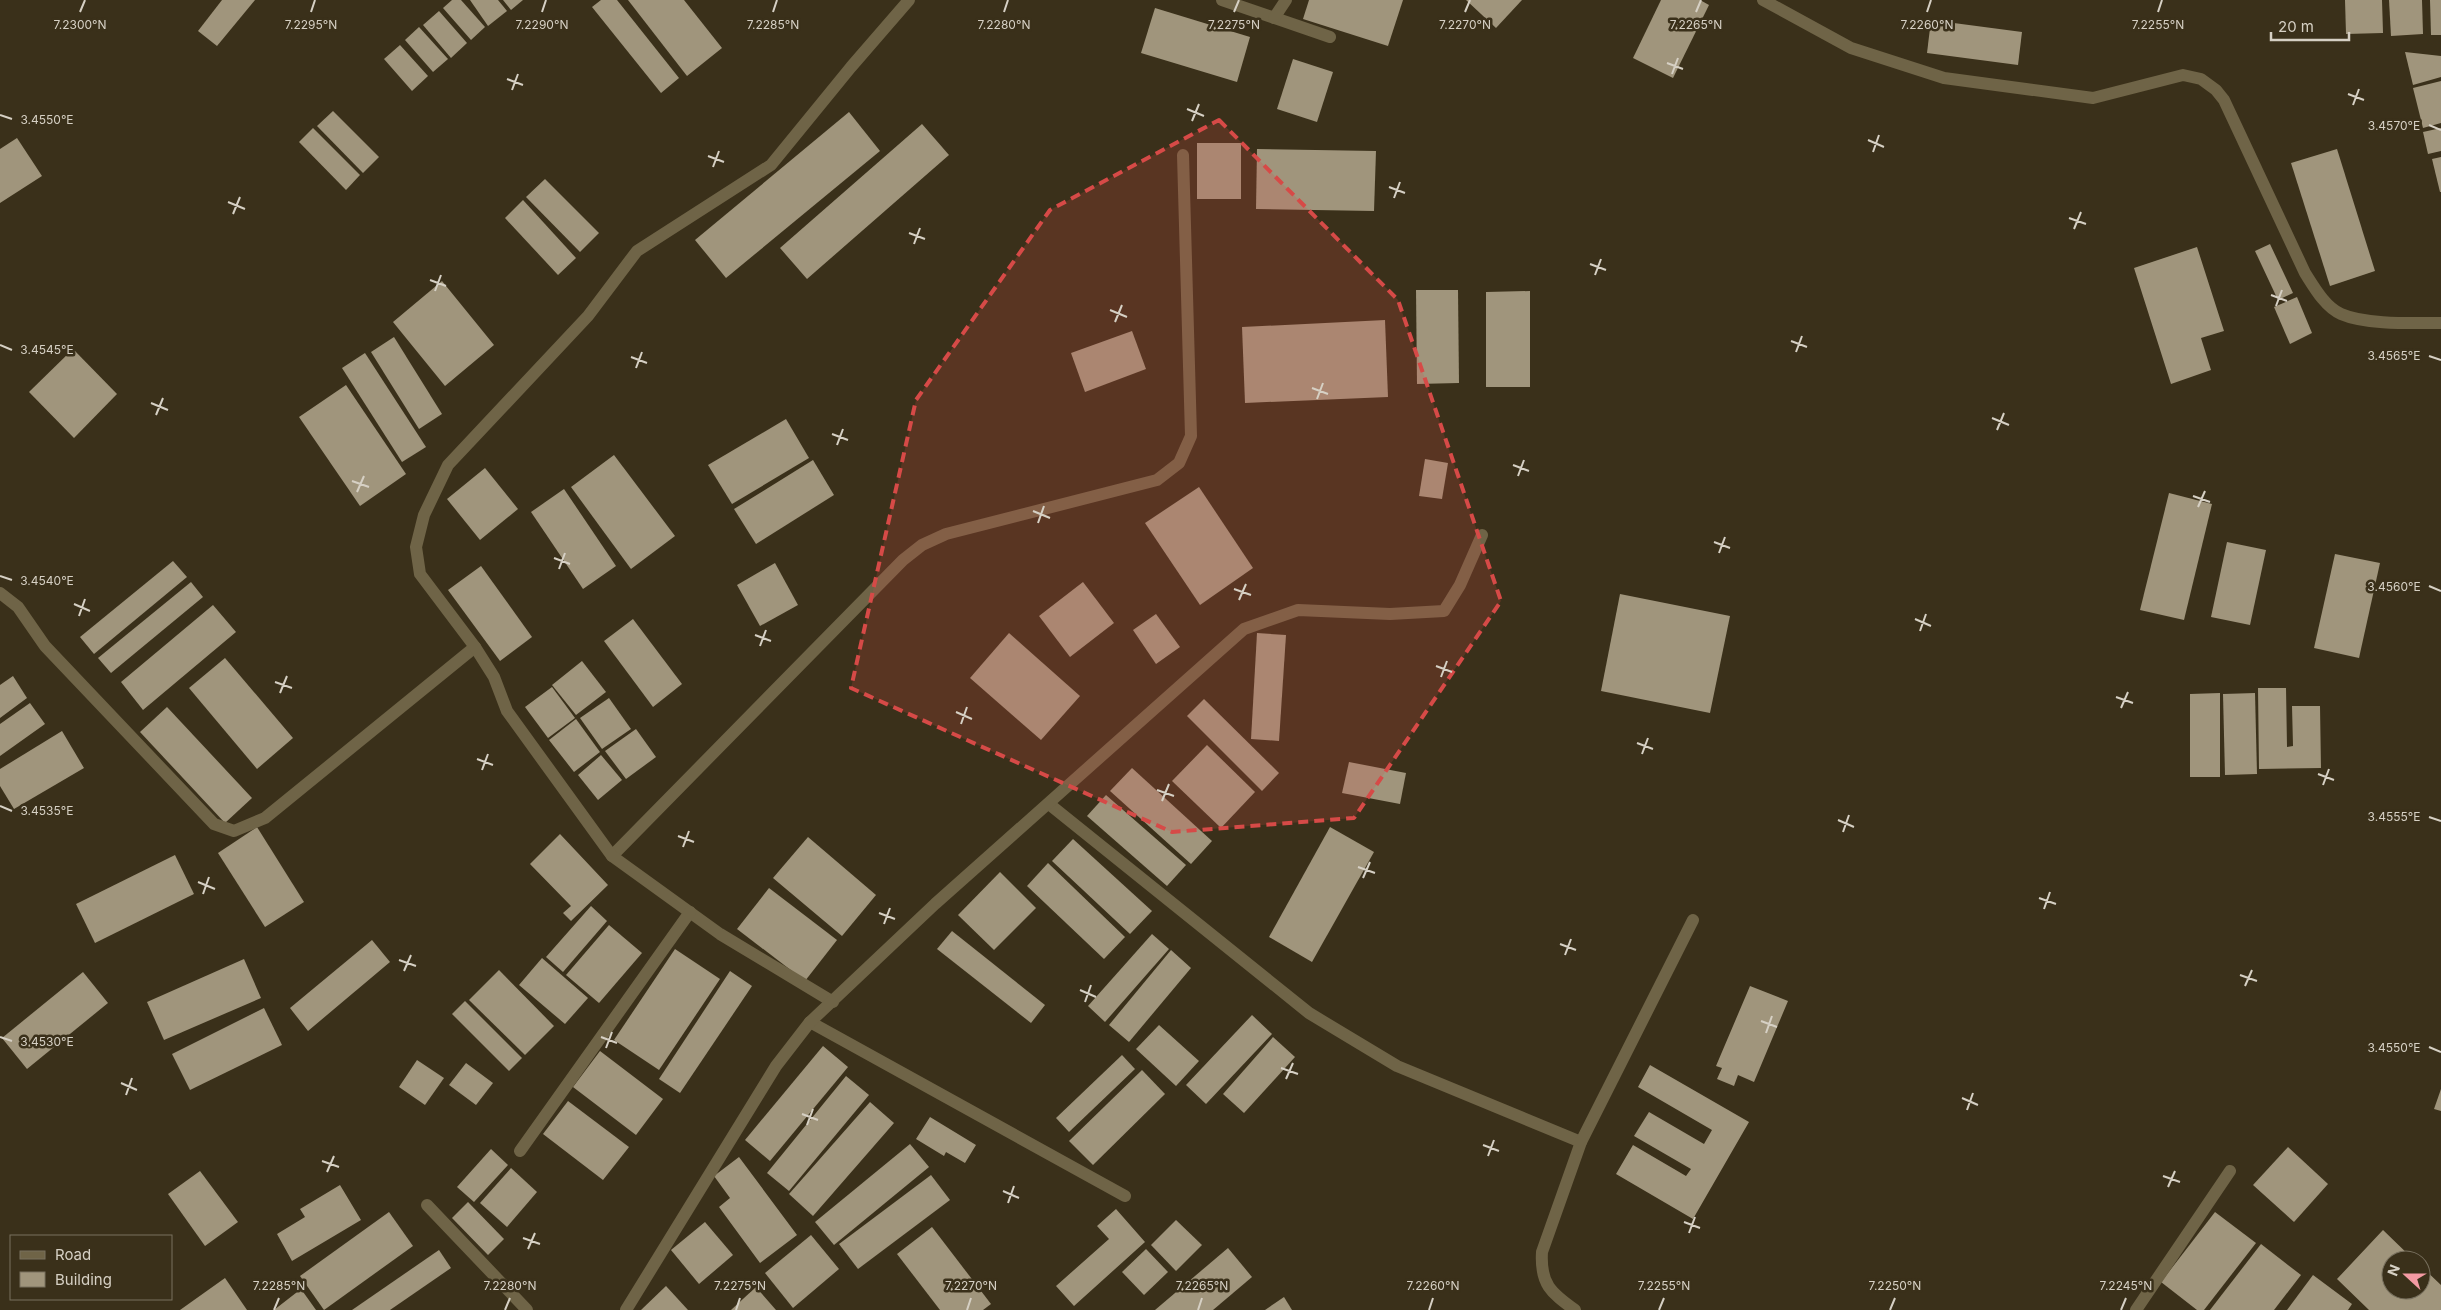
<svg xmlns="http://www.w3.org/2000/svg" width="2441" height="1310" font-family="Inter,sans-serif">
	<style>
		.building { fill: #a0957c }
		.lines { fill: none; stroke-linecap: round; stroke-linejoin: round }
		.minor { stroke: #6f6447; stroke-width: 12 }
		.marked { fill: #d64a47; fill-opacity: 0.2; stroke: #d64a47; stroke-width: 4; stroke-dasharray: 10 6; stroke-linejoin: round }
		.ticks { fill: none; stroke: #d6d0c4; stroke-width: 2 }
		.ticks-label { font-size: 12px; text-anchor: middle; fill: #d6d0c4; stroke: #3a301a; stroke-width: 5; stroke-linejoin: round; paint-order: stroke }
	</style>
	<rect width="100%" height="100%" fill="#3a301a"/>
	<!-- building -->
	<g class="building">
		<polygon points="222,0 255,0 217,46 198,31"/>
		<polygon points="452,0 461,0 485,27 471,40 443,8"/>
		<polygon points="470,0 498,0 507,11 488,26"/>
		<polygon points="503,0 523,0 511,10"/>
		<polygon points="601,0 617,0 679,78 661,93 592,7"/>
		<polygon points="628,0 684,0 722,48 687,76"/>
		<polygon points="1309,0 1403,0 1388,46 1303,19"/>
		<polygon points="1466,0 1522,0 1496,28"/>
		<polygon points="1661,0 1700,0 1709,5 1673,78 1633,58"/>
		<polygon points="2345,0 2382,0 2383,33 2346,34"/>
		<polygon points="2389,0 2422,0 2423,34 2391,36"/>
		<polygon points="2430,0 2441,0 2441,35 2431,35"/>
		<polygon points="1155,8 1250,37 1237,82 1141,53"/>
		<polygon points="439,11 467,43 451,58 423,25"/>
		<polygon points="1931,20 2022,32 2018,65 1927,53"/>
		<polygon points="419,27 448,59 433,72 405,40"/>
		<polygon points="400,45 428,76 412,91 384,59"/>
		<polygon points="2405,52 2441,56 2441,77 2413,85"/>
		<polygon points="1293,59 1333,72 1317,122 1277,109"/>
		<polygon points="2441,81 2441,123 2423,128 2413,88"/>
		<polygon points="333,111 379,157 363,173 317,126"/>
		<polygon points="849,112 880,151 726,278 695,240"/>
		<polygon points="922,124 949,155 807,279 780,248"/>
		<polygon points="313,128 360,175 346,190 299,142"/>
		<polygon points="2441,128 2441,151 2428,154 2423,132"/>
		<polygon points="17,138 42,176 0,203 0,149"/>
		<rect x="1197" y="143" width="44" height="56"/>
		<polygon points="1257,149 1376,151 1374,211 1256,209"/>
		<polygon points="2337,149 2375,271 2330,286 2291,163"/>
		<polygon points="2441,157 2441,192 2440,192 2432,159"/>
		<polygon points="545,179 599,233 580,252 526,197"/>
		<polygon points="523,200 576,258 558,275 505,218"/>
		<polygon points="2270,244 2293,293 2278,300 2255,251"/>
		<polygon points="2197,247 2224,331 2201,338 2211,370 2171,384 2134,268"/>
		<polygon points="442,281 494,345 445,386 393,322"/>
		<polygon points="1416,290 1458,290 1459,383 1417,384"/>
		<polygon points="1530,291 1530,387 1486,387 1486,292"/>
		<polygon points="2297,297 2312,333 2290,344 2274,307"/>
		<polygon points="1385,320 1388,397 1245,403 1242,327"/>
		<polygon points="1132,331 1146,369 1085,392 1071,353"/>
		<polygon points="394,337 442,414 419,429 371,352"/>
		<polygon points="73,349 117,394 74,438 29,392"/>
		<polygon points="365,353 426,447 402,462 342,368"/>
		<polygon points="346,385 406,474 360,506 299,417"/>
		<polygon points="786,419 809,458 732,504 708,465"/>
		<polygon points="614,455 675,536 631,569 571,487"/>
		<polygon points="1425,459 1448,463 1442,499 1419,496"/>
		<polygon points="813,460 834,495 756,544 734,509"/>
		<polygon points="485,468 518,509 480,540 447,499"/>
		<polygon points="1199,487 1253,568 1200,605 1145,523"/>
		<polygon points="564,489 616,566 583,589 531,512"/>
		<polygon points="2169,493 2212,504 2184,620 2140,610"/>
		<polygon points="2227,542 2266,550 2250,625 2211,617"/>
		<polygon points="2335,554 2380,563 2359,658 2314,648"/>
		<polygon points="173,561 187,577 94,654 80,637"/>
		<polygon points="775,563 798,605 760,626 737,585"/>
		<polygon points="481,566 532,637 500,661 448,590"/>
		<polygon points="191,582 203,597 111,673 98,658"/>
		<polygon points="1083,582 1114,623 1070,657 1039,616"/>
		<polygon points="1620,594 1730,616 1710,713 1601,691"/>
		<polygon points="213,605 236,632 143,710 121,682"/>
		<polygon points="1156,614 1180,647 1156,664 1133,630"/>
		<polygon points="633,619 682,684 653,707 604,641"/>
		<polygon points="1009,633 1080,696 1041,740 970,678"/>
		<polygon points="1257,633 1286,635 1279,741 1251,739"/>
		<polygon points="225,658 293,738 257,769 189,688"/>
		<polygon points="582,661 606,692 576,715 552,685"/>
		<polygon points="13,676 27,698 0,718 0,685"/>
		<polygon points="552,687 575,718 548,738 525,707"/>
		<polygon points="2258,688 2286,688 2287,747 2293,746 2292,706 2320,706 2321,768 2259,769"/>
		<polygon points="2220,693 2220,777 2190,777 2190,694"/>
		<polygon points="2255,693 2257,774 2225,775 2223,694"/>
		<polygon points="609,698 631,729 602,749 580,718"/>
		<polygon points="1204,699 1279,773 1262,791 1187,716"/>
		<polygon points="30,703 45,724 0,756 0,724"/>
		<polygon points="167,707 252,798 225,823 140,732"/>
		<polygon points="576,719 600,752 574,772 549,740"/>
		<polygon points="636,729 656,757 626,779 605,751"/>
		<polygon points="62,731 84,768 14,809 0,786 0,769"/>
		<polygon points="1207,745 1255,792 1221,828 1172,781"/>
		<polygon points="601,755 622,780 598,800 578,775"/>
		<polygon points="1349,762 1406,773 1400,804 1342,793"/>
		<polygon points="1132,768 1212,841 1191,864 1110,791"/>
		<polygon points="1106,795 1186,865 1167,886 1087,816"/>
		<polygon points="257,827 304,902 265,927 218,853"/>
		<polygon points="1330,827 1374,852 1312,962 1269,937"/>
		<polygon points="560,834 608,885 571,921 563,913 571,906 530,864"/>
		<polygon points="808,837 876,895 842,936 773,878"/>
		<polygon points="1073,839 1152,911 1130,934 1052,861"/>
		<polygon points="175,855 194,894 95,943 76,904"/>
		<polygon points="1048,863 1125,937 1104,959 1027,886"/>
		<polygon points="1000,872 1036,908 994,950 958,915"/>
		<polygon points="769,888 837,940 805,981 737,929"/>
		<polygon points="591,906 607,921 563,972 546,957"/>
		<polygon points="609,925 642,953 599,1003 566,975"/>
		<polygon points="952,931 1045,1005 1031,1023 937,949"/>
		<polygon points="1152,934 1169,949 1105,1022 1088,1006"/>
		<polygon points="372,940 390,962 308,1031 290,1008"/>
		<polygon points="675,949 720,979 659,1070 614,1040"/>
		<polygon points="1171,950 1191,968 1129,1042 1109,1025"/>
		<polygon points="542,958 588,998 565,1024 519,985"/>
		<polygon points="244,959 261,998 164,1040 147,1002"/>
		<polygon points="499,970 554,1026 525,1055 469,1000"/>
		<polygon points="730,971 752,986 680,1093 659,1079"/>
		<polygon points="83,972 108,1003 27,1069 2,1038"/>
		<polygon points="1750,986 1788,1001 1754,1082 1738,1075 1734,1086 1717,1079 1722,1068 1716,1066"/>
		<polygon points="465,1001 522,1058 509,1071 452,1014"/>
		<polygon points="264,1008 282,1045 190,1090 172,1054"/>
		<polygon points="1252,1015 1272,1034 1206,1104 1186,1085"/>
		<polygon points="1159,1025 1199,1061 1176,1086 1136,1049"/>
		<polygon points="1273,1037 1295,1057 1244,1113 1223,1094"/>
		<polygon points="823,1046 848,1067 770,1161 745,1140"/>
		<polygon points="600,1051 663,1099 636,1135 573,1087"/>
		<polygon points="1122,1055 1135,1069 1069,1132 1056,1118"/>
		<polygon points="417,1060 444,1078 425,1105 399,1087"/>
		<polygon points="466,1063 493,1083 476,1105 449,1085"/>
		<polygon points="1650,1065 1749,1122 1693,1219 1616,1174 1633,1145 1686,1176 1691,1169 1634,1136 1649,1112 1704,1144 1712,1130 1638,1087"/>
		<polygon points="1142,1070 1165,1094 1093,1165 1069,1141"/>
		<polygon points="846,1076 869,1095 789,1191 767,1173"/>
		<polygon points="2441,1089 2441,1111 2434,1109"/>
		<polygon points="568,1101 629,1147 603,1180 543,1134"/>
		<polygon points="870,1102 894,1123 813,1216 789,1194"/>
		<polygon points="930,1117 976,1145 965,1163 946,1152 944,1156 916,1139"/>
		<polygon points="910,1144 929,1167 834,1245 815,1222"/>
		<polygon points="2288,1147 2328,1184 2294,1222 2253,1185"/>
		<polygon points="491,1149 508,1165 474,1202 457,1187"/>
		<polygon points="739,1157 797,1235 760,1263 719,1207 730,1198 714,1176"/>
		<polygon points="511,1168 537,1192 507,1227 480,1203"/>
		<polygon points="200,1171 238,1222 205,1246 168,1194"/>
		<polygon points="931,1175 950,1200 858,1269 839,1244"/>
		<polygon points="340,1185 361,1220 292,1261 277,1234 305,1217 300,1209"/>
		<polygon points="468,1202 504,1239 488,1255 452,1218"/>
		<polygon points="1116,1209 1145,1242 1074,1306 1056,1286 1109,1239 1097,1226"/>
		<polygon points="389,1212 413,1246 324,1310 300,1276"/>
		<polygon points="2215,1212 2256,1243 2204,1310 2197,1310 2161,1282"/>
		<polygon points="1176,1220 1202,1245 1176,1271 1151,1245"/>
		<polygon points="705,1222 733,1255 699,1284 671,1250"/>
		<polygon points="932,1227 991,1304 983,1310 940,1310 897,1254"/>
		<polygon points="2383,1230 2414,1260 2391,1260 2391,1290 2421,1290 2421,1266 2441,1285 2441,1310 2369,1310 2337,1279"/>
		<polygon points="811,1235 839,1269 793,1308 765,1273"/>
		<polygon points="2261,1244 2301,1275 2274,1310 2210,1310"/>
		<polygon points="1228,1248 1252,1277 1213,1310 1155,1310"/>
		<polygon points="1146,1249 1168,1272 1144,1295 1122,1272"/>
		<polygon points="439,1250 451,1268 390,1310 352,1310"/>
		<polygon points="2313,1275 2352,1304 2348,1310 2287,1310"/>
		<polygon points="225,1278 247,1310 180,1310"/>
		<polygon points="666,1286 688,1310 641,1310"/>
		<polygon points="756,1287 776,1310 731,1310"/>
		<polygon points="301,1289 316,1310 274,1310"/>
		<polygon points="1284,1297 1292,1310 1265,1310"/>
	</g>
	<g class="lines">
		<!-- minor -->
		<g class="minor">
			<polyline points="1222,0 1330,37"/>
			<path d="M1763,0L1851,48L1944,78L2093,98L2183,75L2201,79L2216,90L2224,100L2305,273C2314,287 2325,307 2341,314C2366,325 2413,323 2441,323"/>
			<polyline points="1274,18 1286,0"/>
			<polyline points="0,593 18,607 45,646 214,824 234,831 265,818 475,647"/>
			<polyline points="1049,804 1309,1013 1397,1066 1581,1142"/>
			<polyline points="612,856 903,560 922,545 946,534 1157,480 1179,463 1191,436 1183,155"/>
			<polyline points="833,1002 720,934 612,856 507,711 494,677 475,647 420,574 416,547 424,515 448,465 588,316 637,251 771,165 851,67 909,0"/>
			<polyline points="810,1022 1125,1196"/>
			<polyline points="520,1151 690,912"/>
			<polyline points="427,1205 527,1310"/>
			<polyline points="626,1310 776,1066 810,1022 935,904 1244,629 1298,610 1390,614 1444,611 1460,585 1482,535"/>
			<path d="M1575,1310C1551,1293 1540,1284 1542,1252L1581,1142L1693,920"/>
			<polyline points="2136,1310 2230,1171"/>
		</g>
	</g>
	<!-- marked area -->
	<path class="marked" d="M1219,120L1398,300L1501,601L1354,818L1172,832L851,688L916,400L1050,210Z"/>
	<!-- ticks -->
	<path class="ticks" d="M80,12L85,0M311,12L315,0M542,12L546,0M773,12L777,0M1004,12L1008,0M1234,12L1239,0M1465,12L1470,0M1696,12L1701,0M1927,12L1931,0M2158,12L2162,0M1667,63L1683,69M1672,74L1678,58M507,79L523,85M512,90L518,74M2348,94L2364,100M2353,105L2359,89M1187,109L1204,116M0,115L12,119M1192,121L1199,104M2429,125L2441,130M1868,140L1884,147M1873,152L1879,135M708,156L724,162M713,167L719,151M1389,187L1405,193M1394,198L1400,182M228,202L245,209M233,214L240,197M2069,218L2086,224M2074,229L2081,212M909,233L925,239M914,244L920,228M1590,264L1606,270M1595,275L1601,259M430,280L446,286M435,291L441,275M2271,295L2287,301M2276,306L2282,290M1110,310L1127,317M1115,322L1122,305M1791,341L1807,347M0,345L12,350M1796,352L1802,336M2429,356L2441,360M631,357L647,363M636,368L642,352M1312,388L1328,394M1317,399L1323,383M151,403L168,410M156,415L163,398M1992,418L2009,425M1997,430L2004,413M832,434L848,440M837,445L843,429M1513,465L1529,471M1518,476L1524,460M352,481L369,487M357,492L364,476M2193,496L2210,502M2198,507L2205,491M1033,511L1050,518M1038,523L1044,506M1714,542L1730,548M1719,553L1725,537M554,558L570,564M559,569L565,553M0,576L12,580M2429,586L2441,591M1234,589L1251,595M1239,600L1246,584M74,604L90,611M79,616L85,599M1915,619L1931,626M1920,631L1926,614M755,635L771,641M760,646L766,630M1436,666L1452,672M1441,677L1447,661M275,682L292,688M280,693L287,676M2116,697L2133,703M2121,708L2128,692M956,712L972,719M961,724L967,707M1637,743L1653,749M1642,754L1648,738M477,759L493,765M482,770L488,754M2318,774L2334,780M2323,785L2329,769M1157,790L1174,796M1162,801L1169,784M0,806L12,811M2429,817L2441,821M1838,820L1854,827M1843,832L1849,815M678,836L694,842M683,847L689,831M1358,867L1375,873M1363,878L1370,862M198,882L215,889M203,894L209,877M2039,898L2056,904M2044,909L2050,892M879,913L895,919M884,924L890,908M1560,944L1576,950M1565,955L1571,939M399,960L416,966M404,971L411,955M2240,975L2257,981M2245,986L2252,970M1080,990L1096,997M1085,1002L1091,985M1761,1021L1777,1027M1766,1033L1772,1016M0,1037L12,1041M601,1037L617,1043M2429,1047L2441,1052M606,1048L612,1032M1281,1068L1298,1074M1286,1079L1293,1063M121,1083L137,1090M126,1095L132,1078M1962,1098L1978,1105M1967,1110L1973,1093M802,1114L818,1120M807,1125L813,1109M1483,1145L1499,1151M1488,1156L1494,1140M322,1161L339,1167M327,1172L334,1156M2163,1176L2180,1182M2168,1187L2175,1171M1003,1191L1019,1198M1008,1203L1014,1186M1684,1222L1700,1228M1689,1233L1695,1217M523,1238L540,1244M528,1249L535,1233M274,1310L279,1298M505,1310L510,1298M736,1310L740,1298M967,1310L971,1298M1198,1310L1202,1298M1429,1310L1433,1298M1659,1310L1664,1298M1890,1310L1895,1298M2121,1310L2126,1298"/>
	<g class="ticks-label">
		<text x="80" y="29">7.2300°N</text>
		<text x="542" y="29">7.2290°N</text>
		<text x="773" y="29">7.2285°N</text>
		<text x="1004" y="29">7.2280°N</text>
		<text x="1234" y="29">7.2275°N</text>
		<text x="1465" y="29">7.2270°N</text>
		<text x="1696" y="29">7.2265°N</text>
		<text x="1927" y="29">7.2260°N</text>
		<text x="2158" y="29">7.2255°N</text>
		<text x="311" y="29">7.2295°N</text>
		<text x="47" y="124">3.4550°E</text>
		<text x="2394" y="130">3.4570°E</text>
		<text x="47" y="354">3.4545°E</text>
		<text x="2394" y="360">3.4565°E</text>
		<text x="47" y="585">3.4540°E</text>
		<text x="2394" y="591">3.4560°E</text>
		<text x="47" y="815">3.4535°E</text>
		<text x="2394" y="821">3.4555°E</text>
		<text x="47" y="1046">3.4530°E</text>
		<text x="2394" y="1052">3.4550°E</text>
		<text x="279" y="1290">7.2285°N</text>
		<text x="510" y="1290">7.2280°N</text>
		<text x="740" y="1290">7.2275°N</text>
		<text x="971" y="1290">7.2270°N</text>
		<text x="1202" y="1290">7.2265°N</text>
		<text x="1433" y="1290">7.2260°N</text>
		<text x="1664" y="1290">7.2255°N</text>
		<text x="1895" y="1290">7.2250°N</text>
		<text x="2126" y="1290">7.2245°N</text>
	</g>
	<!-- legend -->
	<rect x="10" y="1235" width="162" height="65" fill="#3a301a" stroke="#78705e"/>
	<rect x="20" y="1251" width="25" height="8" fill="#6f6447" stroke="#78705e"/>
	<text x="55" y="1260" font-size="15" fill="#d6d0c4">Road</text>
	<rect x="20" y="1272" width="25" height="15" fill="#a0957c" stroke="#78705e"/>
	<text x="55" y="1285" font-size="15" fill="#d6d0c4">Building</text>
	<!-- north arrow -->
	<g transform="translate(2406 1275) rotate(291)"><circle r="24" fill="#3a301a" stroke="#78705e"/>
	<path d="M0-4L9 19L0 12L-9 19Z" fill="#f49aa3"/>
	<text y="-8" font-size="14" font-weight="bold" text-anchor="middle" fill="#d6d0c4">N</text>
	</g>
	<!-- scale -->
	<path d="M2271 32v8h78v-8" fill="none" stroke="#d6d0c4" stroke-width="2.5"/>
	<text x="2278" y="32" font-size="15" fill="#d6d0c4" stroke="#3a301a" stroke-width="4" paint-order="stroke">20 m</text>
</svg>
